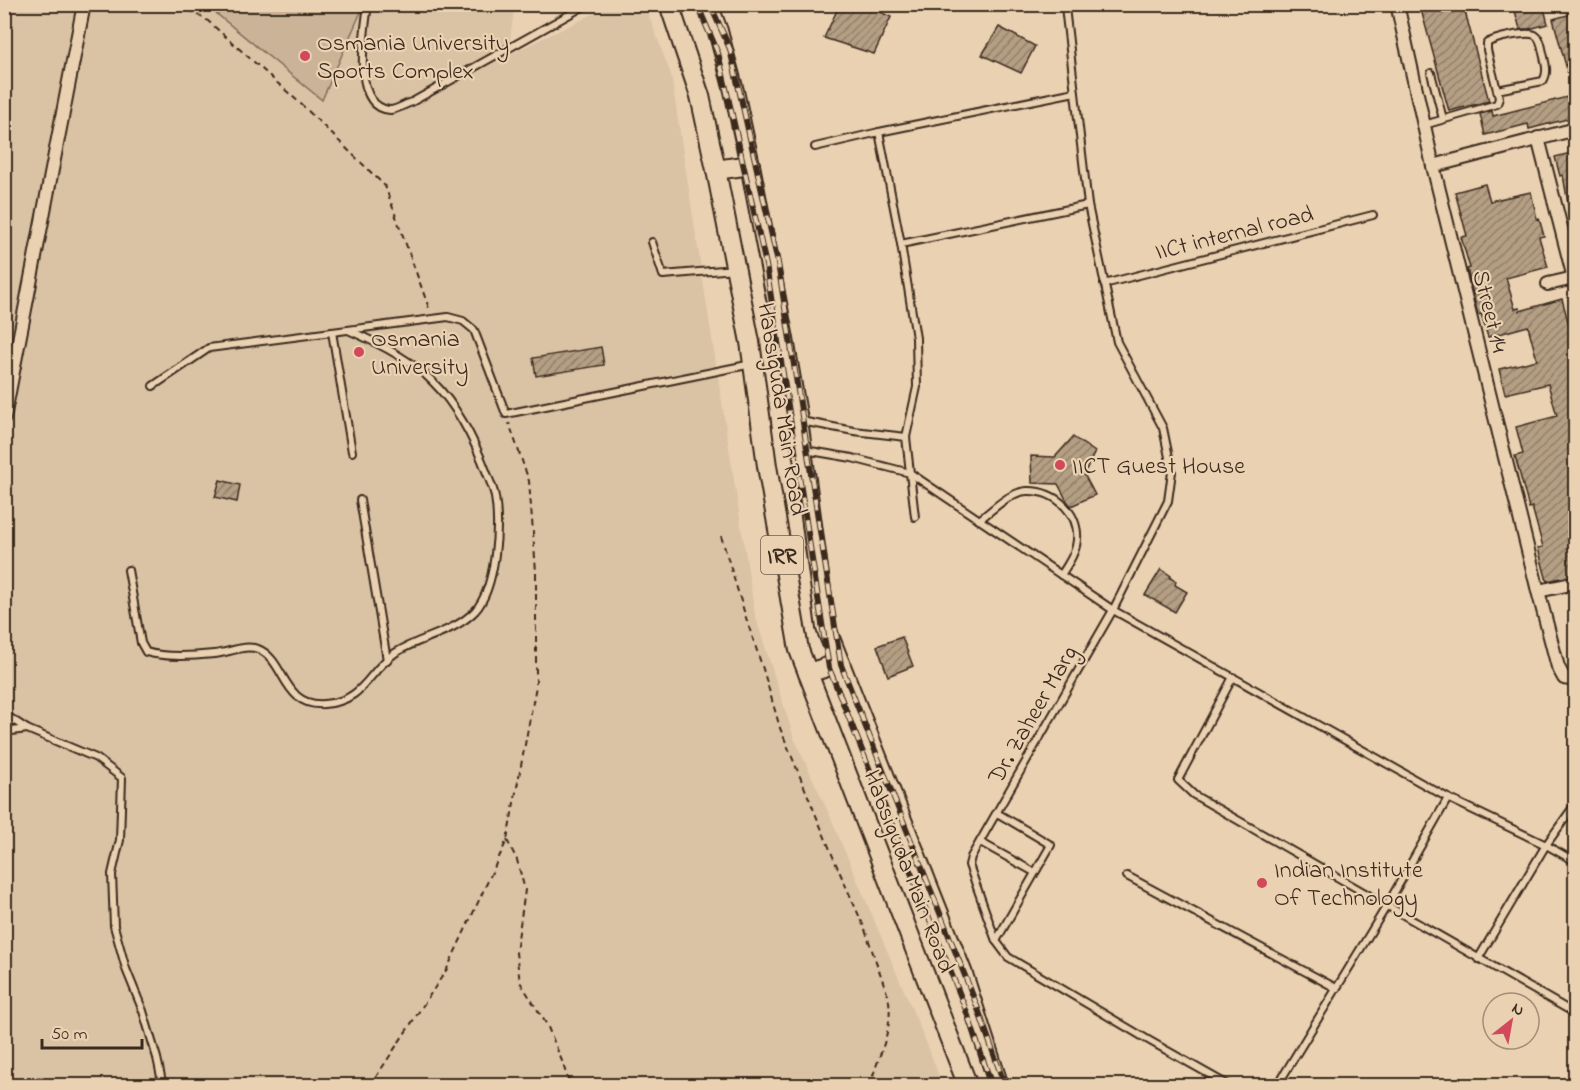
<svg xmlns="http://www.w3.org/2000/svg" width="1580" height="1090" font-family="'Indie Flower',sans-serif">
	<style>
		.built { fill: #dac2a4 }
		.pitch { fill: #cbb397; stroke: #836e5a; stroke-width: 1.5 }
		.building { fill: url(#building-hatch); stroke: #3b2a1e; stroke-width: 1.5 }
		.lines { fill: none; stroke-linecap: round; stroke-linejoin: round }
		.service-casing { stroke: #3b2a1e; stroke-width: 10 }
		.minor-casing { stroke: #3b2a1e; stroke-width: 16 }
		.primary-casing { stroke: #3b2a1e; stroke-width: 22 }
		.path { stroke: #3b2a1e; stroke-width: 2; stroke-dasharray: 6 4.5; stroke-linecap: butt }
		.service { stroke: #ead1b2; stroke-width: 6 }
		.minor { stroke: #ead1b2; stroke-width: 12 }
		.primary { stroke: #ead1b2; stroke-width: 18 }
		.rail-casing { stroke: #3b2a1e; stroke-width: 6 }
		.rail { stroke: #ead1b2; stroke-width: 4; stroke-dasharray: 11; stroke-linecap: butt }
		.poi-dot { fill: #d1495b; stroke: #ead1b2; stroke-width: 2 }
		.labels { text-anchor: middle; stroke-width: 4.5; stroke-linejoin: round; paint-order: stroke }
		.shield { fill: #ead1b2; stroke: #705c4a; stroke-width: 1.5 }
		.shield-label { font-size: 22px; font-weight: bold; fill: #3b2a1e }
		.poi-label { font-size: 24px; fill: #3b2a1e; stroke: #ead1b2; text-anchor: start }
		.street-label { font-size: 24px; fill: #3b2a1e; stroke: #ead1b2 }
	</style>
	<defs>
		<pattern id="building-hatch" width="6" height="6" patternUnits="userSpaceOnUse" patternTransform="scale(1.5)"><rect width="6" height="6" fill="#b49e84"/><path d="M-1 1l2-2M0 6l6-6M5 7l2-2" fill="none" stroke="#94816b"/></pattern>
	</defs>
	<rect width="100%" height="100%" fill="#ead1b2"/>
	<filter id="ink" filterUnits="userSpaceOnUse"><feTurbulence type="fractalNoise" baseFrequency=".0167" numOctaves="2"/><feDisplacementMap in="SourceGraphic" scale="12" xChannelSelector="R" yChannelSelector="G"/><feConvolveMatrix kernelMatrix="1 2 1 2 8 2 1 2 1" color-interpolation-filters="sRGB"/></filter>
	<g filter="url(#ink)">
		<!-- built -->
		<polygon class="built" points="5,5 522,5 514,10 508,55 612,5 645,5 671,75 755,615 794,738 829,814 929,1049 942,1085 5,1086"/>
		<!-- pitch -->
		<polygon class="pitch" points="202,5 364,5 322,100 213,11"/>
		<!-- building -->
		<g class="building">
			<polygon points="840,4 864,4 891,17 874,54 824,38"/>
			<polygon points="1426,4 1463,4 1489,101 1449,111 1420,6"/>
			<polygon points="1513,4 1543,4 1548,24 1529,29 1520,29"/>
			<polygon points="1575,13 1575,88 1572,88 1553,19"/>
			<polygon points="999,27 1035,46 1021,73 982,55"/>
			<polygon points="1575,95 1575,117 1529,129 1528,124 1485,135 1480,114 1492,111 1493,116 1509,112"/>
			<polygon points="1575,152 1575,214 1570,215 1563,175 1560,176 1555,157"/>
			<polygon points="1485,184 1490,201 1531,192 1537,219 1539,218 1544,236 1539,237 1548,267 1506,278 1515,309 1519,308 1520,311 1562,299 1575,347 1575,493 1571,494 1575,511 1575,575 1547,581 1538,548 1543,547 1532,507 1529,508 1515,456 1523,454 1516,427 1557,416 1548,384 1505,394 1499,369 1537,360 1528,326 1488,337 1481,314 1478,315 1467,269 1470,268 1461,237 1467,236 1455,192"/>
			<polygon points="601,347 604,365 536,376 533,358"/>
			<polygon points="1073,437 1095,452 1084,474 1095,495 1071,506 1067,501 1058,484 1032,483 1031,456 1055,457"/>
			<polygon points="220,480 240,485 237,502 215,497"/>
			<polygon points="1161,569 1171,576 1170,578 1176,581 1175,585 1187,592 1175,612 1145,595"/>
			<polygon points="902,637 913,666 888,676 877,646"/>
		</g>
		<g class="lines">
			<!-- service casing -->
			<g class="service-casing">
				<g id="service">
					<path d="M368,4C365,30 350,107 390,110C396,110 405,104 412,102L588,4"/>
					<polyline points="1067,4 1065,7 1088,205 1117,342 1163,428 1172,472 1168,501 1113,610 1448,798 1546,845 1576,862"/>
					<polyline points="1431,73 1443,119"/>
					<path d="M1424,125L1497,104L1499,98L1487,50V43C1495,38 1527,31 1535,35C1542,39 1542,51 1544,57C1546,66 1548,73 1543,81L1497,90"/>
					<polyline points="879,132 1075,92"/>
					<polyline points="815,147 879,132 901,244 916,338 917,387 906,437"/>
					<polyline points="652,242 663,275 735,269"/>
					<polyline points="901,244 1088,205"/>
					<polyline points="1104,284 1373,215"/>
					<polyline points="332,332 352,452"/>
					<polyline points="153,386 209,348 448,317 463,321 474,330 506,414 752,364"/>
					<polyline points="801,421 854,431 906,437 910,473 1113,610 971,857 969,865 996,941 1008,957 1150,1041 1230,1086"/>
					<polyline points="805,450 852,458 910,473 915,517"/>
					<polyline points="360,500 387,660"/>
					<path d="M979,520C993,510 1009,492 1027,491C1057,490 1083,516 1076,546C1074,556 1067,566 1061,575"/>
					<path d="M128,570L141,643L146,652C165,658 194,656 214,654C228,653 245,644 258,649C286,660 282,707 324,704C365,701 367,672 395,653C420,637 454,633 475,611C496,588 500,526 495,497C494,490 490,482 488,476C476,444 457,406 433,382C412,360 376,342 348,330"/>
					<polyline points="1233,677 1178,780 1194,795 1576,1014"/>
					<polyline points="4,714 27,729 96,758 122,778 120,840 112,874 114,926 126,969 143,1011 157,1058 163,1086"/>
					<polyline points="4,732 27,729"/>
					<polyline points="980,842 1034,872"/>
					<polyline points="1127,876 1336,988"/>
					<polyline points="996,941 1051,845 997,813"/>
					<polyline points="1478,959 1546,845 1576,803"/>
					<polyline points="1277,1086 1386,907 1448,798"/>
				</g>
			</g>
			<!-- minor casing -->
			<g class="minor-casing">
				<g id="minor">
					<polyline points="1397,4 1433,166 1538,591 1576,583"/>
					<polyline points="1538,138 1576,286"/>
					<polyline points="1433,166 1576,129"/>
					<polyline points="1548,284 1574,278"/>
					<polyline points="4,418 84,4"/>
					<polyline points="1538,591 1558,667 1564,678 1570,679 1576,678"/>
				</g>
			</g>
			<!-- primary casing -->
			<g class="primary-casing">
				<g id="primary">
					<polyline points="669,4 700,96 716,170 750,342 767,466 799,650 968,1086"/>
					<polyline points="708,4 718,31 734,91 750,165 784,339 798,420 826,628 963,974 999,1086"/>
					<polyline points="716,170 750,165"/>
					<polyline points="808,673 840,663"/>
				</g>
			</g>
			<!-- path -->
			<g class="path">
				<polyline points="179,4 208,21 301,104 385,186 430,311"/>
				<path d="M721,536L747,621L763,669L780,728L836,864L864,927L888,996C895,1028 878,1055 870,1086"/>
				<polyline points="507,840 517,860 525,890 516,953 520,982 547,1025 562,1061 570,1086"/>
				<polyline points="370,1086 447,969 507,840 536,686 536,571 529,481 509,423"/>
			</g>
			<!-- service -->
			<use href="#service" class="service"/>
			<!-- minor -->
			<use href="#minor" class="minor"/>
			<!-- primary -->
			<use href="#primary" class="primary"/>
			<!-- rail casing -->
			<g class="rail-casing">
				<g id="rail">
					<polyline points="697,4 718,53 766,265 829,668 966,1010 992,1086"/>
					<polyline points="710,4 730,49 778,263 841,665 977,1006 1005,1086"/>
				</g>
			</g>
			<!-- rail -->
			<use href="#rail" class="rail"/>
		</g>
	</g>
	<!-- markers -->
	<g class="poi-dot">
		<circle cx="305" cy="56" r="6"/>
		<circle cx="359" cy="352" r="6"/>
		<circle cx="1060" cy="465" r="6"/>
		<circle cx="1262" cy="883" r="6"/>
	</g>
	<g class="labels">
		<!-- shield labels -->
		<rect class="shield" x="761" y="536" width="42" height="38" rx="4.5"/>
		<g class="shield-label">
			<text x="782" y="563">IRR</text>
		</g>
		<!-- poi labels -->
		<g class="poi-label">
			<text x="317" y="50">Osmania University<tspan x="317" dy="28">Sports Complex</tspan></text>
			<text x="371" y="346">Osmania<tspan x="371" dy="28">University</tspan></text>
			<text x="1072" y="473">IICT Guest House</text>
			<text x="1274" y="877">Indian Institute<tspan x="1274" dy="28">Of Technology</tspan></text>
		</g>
		<!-- street labels -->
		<g class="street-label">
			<text transform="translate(1234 232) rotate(-14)" y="8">IICt internal road</text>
			<text transform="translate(1491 311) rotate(76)" y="8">Street 14</text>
			<text transform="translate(783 409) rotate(81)" y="8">Habsiguda Main Road</text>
			<text transform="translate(1032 714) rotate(-60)" y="8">Dr. Zaheer Marg</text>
			<text transform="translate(910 871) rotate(69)" y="8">Habsiguda Main Road</text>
		</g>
	</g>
	<!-- margin -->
	<rect width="1580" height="1090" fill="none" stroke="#ead1b2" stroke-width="24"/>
	<rect x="12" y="12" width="1556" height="1066" fill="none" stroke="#3b2a1e" stroke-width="2" filter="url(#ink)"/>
	<!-- north arrow -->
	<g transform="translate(1511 1021) rotate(31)"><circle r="28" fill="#ead1b2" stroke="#a48e77" stroke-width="1.5"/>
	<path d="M0-4.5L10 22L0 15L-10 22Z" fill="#d1495b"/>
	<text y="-9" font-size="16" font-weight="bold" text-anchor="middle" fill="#3b2a1e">N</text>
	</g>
	<!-- scale -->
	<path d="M42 1039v9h100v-9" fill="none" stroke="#3b2a1e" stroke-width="3"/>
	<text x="51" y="1039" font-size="18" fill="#3b2a1e" stroke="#ead1b2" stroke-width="4.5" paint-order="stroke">50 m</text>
</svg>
